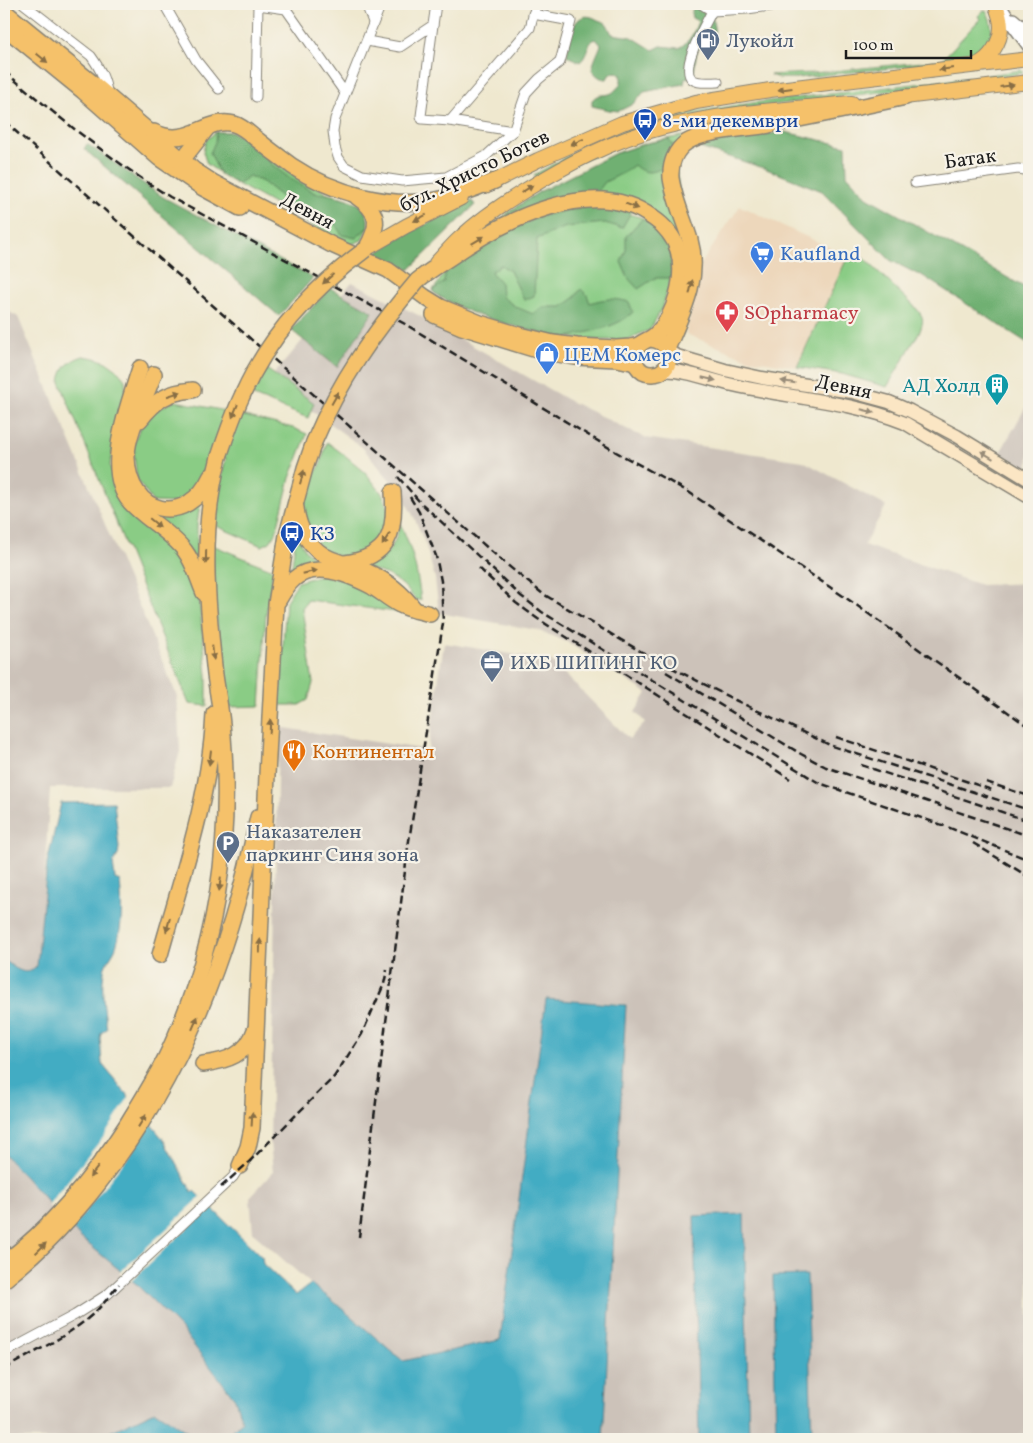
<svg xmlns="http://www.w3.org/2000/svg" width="1033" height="1443" font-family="Vollkorn,serif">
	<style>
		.built { fill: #edd7bb }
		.industrial { fill: #ccc2b9 }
		.green { fill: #8acc85; stroke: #537450 }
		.forest { fill: #6fb072; stroke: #466647 }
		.water { fill: #43acc3; stroke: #306470 }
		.pier { fill: #efe8cf }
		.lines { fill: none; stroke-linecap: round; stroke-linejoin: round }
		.minor-casing { stroke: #868276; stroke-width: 11 }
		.tertiary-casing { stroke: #868276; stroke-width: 14 }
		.secondary-casing { stroke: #868276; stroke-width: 15 }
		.primary-casing { stroke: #868276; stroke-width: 16 }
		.trunk-casing { stroke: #868276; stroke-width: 18 }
		.minor { stroke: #fff; stroke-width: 9 }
		.tertiary { stroke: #fff; stroke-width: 11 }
		.secondary { stroke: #fbe6c4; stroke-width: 12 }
		.primary { stroke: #f5c16b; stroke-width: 14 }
		.trunk { stroke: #f5c16b; stroke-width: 15 }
		.rail { stroke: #1c1c1c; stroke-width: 2.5; stroke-dasharray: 8 4; stroke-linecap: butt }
		.trunk-bridge-casing { stroke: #868276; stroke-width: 18; stroke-linecap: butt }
		.trunk-bridge { stroke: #f5c16b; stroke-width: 15 }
		.oneway { fill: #886e44 }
		.oneway2 { fill: #978b78 }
		.labels { text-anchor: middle; stroke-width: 4.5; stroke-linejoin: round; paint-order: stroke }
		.service-label { font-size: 20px; fill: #4e5e75; stroke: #f7f3e8; text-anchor: start }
		.transit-label { font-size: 20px; fill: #164399; stroke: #f7f3e8; text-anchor: start }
		.street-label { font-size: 20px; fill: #1c1c1c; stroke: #f7f3e8 }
		.shop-label { font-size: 20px; fill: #366cbe; stroke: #f7f3e8; text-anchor: start }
		.health-label { font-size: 20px; fill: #be3a42; stroke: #f7f3e8; text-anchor: start }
		.culture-label { font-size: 20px; fill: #0d838f; stroke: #f7f3e8; text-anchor: end }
		.food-label { font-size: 20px; fill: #c56008; stroke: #f7f3e8; text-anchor: start }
	</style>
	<rect width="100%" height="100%" fill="#f7f3e8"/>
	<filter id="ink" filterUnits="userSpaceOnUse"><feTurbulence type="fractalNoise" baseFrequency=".02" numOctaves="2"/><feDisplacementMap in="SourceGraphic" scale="10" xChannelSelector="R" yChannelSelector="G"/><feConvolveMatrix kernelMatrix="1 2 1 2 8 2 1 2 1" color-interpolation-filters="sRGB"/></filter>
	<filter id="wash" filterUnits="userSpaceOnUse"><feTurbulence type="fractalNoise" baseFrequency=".0096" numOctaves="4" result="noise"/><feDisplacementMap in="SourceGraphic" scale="20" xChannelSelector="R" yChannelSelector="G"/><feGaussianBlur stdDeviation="1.12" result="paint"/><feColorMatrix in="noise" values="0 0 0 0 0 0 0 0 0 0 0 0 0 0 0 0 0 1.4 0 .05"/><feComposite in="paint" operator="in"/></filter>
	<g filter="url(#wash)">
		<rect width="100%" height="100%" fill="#efe8cf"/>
		<!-- built -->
		<polygon class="built" points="740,206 848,256 797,367 748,359 686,334 701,264"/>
		<!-- industrial -->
		<g class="industrial">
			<polygon points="352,282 422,317 568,400 645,438 803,461 886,506 864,545 981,585 1029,583 1029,1439 603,1439 626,1004 546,999 500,1341 403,1361 333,1300 311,1284 253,1233 250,1197 273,1172 270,1141 274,957 278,727 428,750 444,643 552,661 629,739 645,722 635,712 647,693 567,642 537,630 439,613 435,578 426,546 415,519 401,493 362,447 269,380"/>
			<polygon points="4,309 18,317 177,696 180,751 170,788 50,788 39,962 34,969 27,972 19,970 4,960"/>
			<polygon points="1029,401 1029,470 1000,453"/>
			<polygon points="4,1154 80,1237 135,1283 182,1330 235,1400 242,1422 222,1439 198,1439 155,1411 95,1439 4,1439"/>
		</g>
		<!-- green -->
		<g class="green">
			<path d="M986,10C997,30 992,53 969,60L796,78H779L770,75L814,73L942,60L980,19L978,16L983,11Z"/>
			<polygon points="1021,70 1023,73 976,81 702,113 536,178 534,175 589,144 638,125 679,114 753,103 976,77"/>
			<polygon points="216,132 232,132 292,174 329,194 348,199 368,227 362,240 350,245 338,240 227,178 207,164 203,152 206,140"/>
			<polygon points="682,136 683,141 674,149 688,260 653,210 501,220 507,213 539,192 616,153 647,143"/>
			<polygon points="595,204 643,218 671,251 671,278 663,306 650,330 641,333 629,340 597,340 552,336 439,297 432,291 439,282 450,261"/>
			<path d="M848,256L865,259L916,308C924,318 924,319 920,331L887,387L842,374L797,367Z"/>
			<path d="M83,356L95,358L106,362L117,370L125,380L126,393L115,439L110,465L115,483L175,553L198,590L207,675V706L189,704L60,382C62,367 69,361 83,356Z"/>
			<polygon points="265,368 314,403 308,418 251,395"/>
			<polygon points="175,401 216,409 293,428 307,434 290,478 276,533 270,542 262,546 214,525 219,488 226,458 210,455 199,484 179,503 153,502 137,480 133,447 138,432 149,416 161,407"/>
			<polygon points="327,442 347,457 366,473 383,495 389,510 385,535 370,552 341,557 322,549 309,534 303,508 313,476 320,466"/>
			<polygon points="200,503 197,526 197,560 152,514 169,516 186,513"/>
			<path d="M400,523C413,551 417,570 421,600H416L403,585L388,575L362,566C386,558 395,548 400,523Z"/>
			<polygon points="296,534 306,551 320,563 291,573"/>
			<polygon points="212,545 273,570 266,614 260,706 226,707 213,585"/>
			<polygon points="321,575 342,579 360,587 403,613 308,600 302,608 313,683 308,700 299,705 279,705 286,601 298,582"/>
		</g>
		<!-- forest -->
		<g class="forest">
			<path d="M694,7H697L712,18C717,36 714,41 698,49L696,56L694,74L685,79L684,84L644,92L633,104L619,111L609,110L592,106V100C599,92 604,97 612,93C615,91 618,87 621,84V74L615,72L609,75L607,79C600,79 597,76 592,70C593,62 598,53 601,45L598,41L594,39C586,45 588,56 580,62L567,56C568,39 574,5 598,20C601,21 604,22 606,23C608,25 610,31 612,34L632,37L653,50L661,46L679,48C690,41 694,33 698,21L692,18L691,13Z"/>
			<polygon points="216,132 232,132 247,140 266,155 271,164 289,178 315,193 329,194 348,199 364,207 368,219 368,227 356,238 342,235 334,223 304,214 290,208 282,197 263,182 249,176 238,185 220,174 210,153 215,142"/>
			<polygon points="785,132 846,146 847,175 867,197 1029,290 1029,344 920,274 919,275 890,260 822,191 764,168 697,147 714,139"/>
			<path d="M669,139L675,149L668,166C654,172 646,176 634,165L625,172L605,182L595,195L512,217L507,213L539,192L616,153L647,143Z"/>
			<polygon points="87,144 163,197 313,278 279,316 84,149"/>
			<polygon points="472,201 475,205 409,270 375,254 397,239"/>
			<path d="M595,204L631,212L622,228L605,223L566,227L537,239L534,296L524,300L510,271L501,265L491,272L501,283L502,297L516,307L533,314L543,307H562L573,299L581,289L587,295L590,303C605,298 615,298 629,302L633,312C619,326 600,329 581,334C576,335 571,337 566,337C553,338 540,333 528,330C495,321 460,312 432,291L444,282C445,270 449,263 459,255L538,217Z"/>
			<polygon points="643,218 663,234 671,251 671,278 655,278 638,289 628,278 621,262 626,250 626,236"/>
			<polygon points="330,288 373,312 337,367 291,330"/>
		</g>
		<!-- water -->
		<g class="water">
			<path d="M114,802L119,847L118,855L113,863L115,879L120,881C122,903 123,926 116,947C113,955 105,963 104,971C101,990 104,1010 107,1029L101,1033L100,1038L102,1064L163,1139L192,1192L194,1191L262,1257L263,1264L296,1295L311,1284L332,1300L403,1361L500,1340L546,999L626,1005L603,1439H222L242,1422L235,1399L182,1330L135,1283L80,1237L4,1154V960C14,967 26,979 37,966L47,863L61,803Z"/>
			<polygon points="744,1214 749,1439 699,1439 694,1216"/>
			<polygon points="807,1275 812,1439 776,1439 773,1276"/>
			<polygon points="155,1411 198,1439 95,1439"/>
		</g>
		<!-- pier -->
		<g class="pier">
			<polygon points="130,1095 150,1119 129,1156 70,1230 48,1205 105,1135"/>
			<polygon points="203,1195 213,1204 130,1282 119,1273"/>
		</g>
	</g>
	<g filter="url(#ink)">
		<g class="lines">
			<!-- minor casing -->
			<g class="minor-casing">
				<g id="minor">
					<path d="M24,4L91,56C101,70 105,79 108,96"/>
					<polyline points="164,4 196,60 219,89"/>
					<polyline points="257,4 258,5 286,9 345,93"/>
					<polyline points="366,4 373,22"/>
					<polyline points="381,4 335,119 333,131 335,147 338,157 344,166 362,175 402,181 446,177 486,156 513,131 526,93 539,79 560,62 571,21 533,14"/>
					<polyline points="701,4 712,11"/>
					<path d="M712,11C706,23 679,68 692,79C698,84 711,82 718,82"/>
					<polyline points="712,11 747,9 786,4"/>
					<polyline points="433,25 421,116 422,119 450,121 513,131"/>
					<polyline points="367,41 400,47 433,25 436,4"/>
					<polyline points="256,97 258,5"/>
					<polyline points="450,121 530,28 536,4"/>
					<polyline points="915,183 1018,169 1025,170 1029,173"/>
					<polyline points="4,1353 75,1315 108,1294 233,1177 240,1166"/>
				</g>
			</g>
			<!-- tertiary casing -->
			<g class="tertiary-casing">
				<g id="tertiary">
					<polyline points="1003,10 1012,24 1029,47"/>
					<polyline points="1013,19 1029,33"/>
				</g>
			</g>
			<!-- secondary casing -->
			<g class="secondary-casing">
				<g id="secondary">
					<polyline points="669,352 677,356 725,370 762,378 852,392 889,402 910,411 957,436 1029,480"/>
					<path d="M661,371C679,368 714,381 733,385C791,398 850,401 905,423L1029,497"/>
				</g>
			</g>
			<!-- primary casing -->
			<g class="primary-casing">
				<g id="primary">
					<path d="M976,65C990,59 1001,42 1001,27C1001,19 998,11 995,4"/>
					<polyline points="896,98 1029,82"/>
					<polyline points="485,186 538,160 622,123 696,102 770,90 1029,59"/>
					<polyline points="366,249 406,226 461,198"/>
					<path d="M436,263C444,255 451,246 460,238C479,220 501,205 524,191C566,165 612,140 661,128C723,112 788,109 852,103"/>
				</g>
			</g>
			<!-- trunk casing -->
			<g class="trunk-casing">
				<g id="trunk">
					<polyline points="4,11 90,81 194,170 214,183 332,245 388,270 425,297 441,307 480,323 520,335 553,343 577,346 616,348 631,347 639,345"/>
					<polyline points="4,27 83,91 159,158 203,188 240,208"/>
					<path d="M154,132C189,149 207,116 234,124C244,127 251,135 259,141C270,150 281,158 292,166C332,193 393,210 441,199C459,195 477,187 495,181"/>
					<polyline points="171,159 180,158 186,155 208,127"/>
					<path d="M357,197C381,213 379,226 366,249"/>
					<path d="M417,281C427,272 439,265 451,257C503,221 594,173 653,218C664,225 674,237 678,250C686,276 675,316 656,334C649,341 639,341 636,350C631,361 639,374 651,374C674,375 676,341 650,339"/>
					<polyline points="434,315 462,327 540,351 575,357 617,359 636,363"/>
					<path d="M667,349C682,313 701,279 690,240C684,220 674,199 671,178C670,164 675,150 687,142C708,130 745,129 769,125C815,116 860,107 906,97"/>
					<path d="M140,368C129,404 102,469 130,502C146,520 170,531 185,551C194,563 198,579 204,593"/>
					<path d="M154,374C146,397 126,435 127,458C129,516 187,528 211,476"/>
					<path d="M140,420C156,400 167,392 193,390"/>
					<path d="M296,508C298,529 311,551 331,559C343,564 356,566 368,572C388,581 402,592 415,610"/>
					<path d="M345,563C390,557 396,532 393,492"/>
					<path d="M278,601C282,594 287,585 294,579C315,560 350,575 371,586C381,592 390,600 400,605C409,610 421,611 430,614"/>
					<path d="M160,955C182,876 210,796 214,714"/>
					<path d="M203,1064C227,1061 247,1055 255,1030"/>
					<polyline points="240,1166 248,1147 252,1128 267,775 276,604 287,535 305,468 314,442"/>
					<path d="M4,1263C52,1227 93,1177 126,1126C140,1103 154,1081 166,1057C177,1035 186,1011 194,988C222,906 230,823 223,736C222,716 218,696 215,675C207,603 200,529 219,457"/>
					<path d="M4,1280C40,1252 71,1219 99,1183C184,1074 230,952 258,817"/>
				</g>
			</g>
			<!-- minor -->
			<use href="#minor" class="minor"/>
			<!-- tertiary -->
			<use href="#tertiary" class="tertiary"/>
			<!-- secondary -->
			<use href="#secondary" class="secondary"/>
			<!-- primary -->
			<use href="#primary" class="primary"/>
			<!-- trunk -->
			<use href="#trunk" class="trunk"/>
			<!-- rail -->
			<g class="rail">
				<path d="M4,71C57,116 111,160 170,197L405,324L616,452L687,491L849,600L1029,727"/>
				<polyline points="4,121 442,508 506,564 543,594 645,654 735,700 832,746 1029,810"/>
				<polyline points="398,477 419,501 521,596 542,612 819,783 945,826 1029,860"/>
				<polyline points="479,568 516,603 538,619 790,779"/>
				<polyline points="666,672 801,754 826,767 1029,836"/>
				<polyline points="836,737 995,791"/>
				<polyline points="861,765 1029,821"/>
				<polyline points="986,782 1029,796"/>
				<polyline points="973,843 1029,877"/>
				<polyline points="221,1187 249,1162 334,1077 362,1034 384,984 387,970"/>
				<polyline points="359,1237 408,847 443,623 441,581 436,556 419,512 410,497"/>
				<path d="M4,1369C34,1352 67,1337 93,1314C103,1305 111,1294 119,1284"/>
			</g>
			<!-- trunk-bridge casing -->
			<g class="trunk-bridge-casing">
				<g id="trunk-bridge">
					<path d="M314,442C340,380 374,332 417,281"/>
					<path d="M219,457C226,436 233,415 242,396C269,335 313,288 366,249"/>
				</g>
			</g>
			<!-- trunk-bridge -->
			<use href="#trunk-bridge" class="trunk-bridge"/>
		</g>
		<!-- one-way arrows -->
		<defs><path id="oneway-solid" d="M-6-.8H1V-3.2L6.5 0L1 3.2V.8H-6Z" transform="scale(1.25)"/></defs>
		<g class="oneway">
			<use href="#oneway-solid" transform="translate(42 58) rotate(39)"/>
			<use href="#oneway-solid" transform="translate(946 69) rotate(173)"/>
			<use href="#oneway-solid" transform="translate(1007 86) rotate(-8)"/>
			<use href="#oneway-solid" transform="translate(785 89) rotate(173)"/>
			<use href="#oneway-solid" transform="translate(577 142) rotate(156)"/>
			<use href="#oneway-solid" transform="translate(527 189) rotate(-32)"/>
			<use href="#oneway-solid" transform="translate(632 206) rotate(21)"/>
			<use href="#oneway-solid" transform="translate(420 218) rotate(153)"/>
			<use href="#oneway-solid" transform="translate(478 240) rotate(-31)"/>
			<use href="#oneway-solid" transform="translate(328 279) rotate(138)"/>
			<use href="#oneway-solid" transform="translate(691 287) rotate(-78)"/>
			<use href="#oneway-solid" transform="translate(174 394) rotate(-17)"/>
			<use href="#oneway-solid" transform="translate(335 398) rotate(-61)"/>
			<use href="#oneway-solid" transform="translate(235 411) rotate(112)"/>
			<use href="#oneway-solid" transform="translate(302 477) rotate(-74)"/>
			<use href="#oneway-solid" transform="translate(155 523) rotate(40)"/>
			<use href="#oneway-solid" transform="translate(386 539) rotate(122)"/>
			<use href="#oneway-solid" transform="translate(206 557) rotate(91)"/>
			<use href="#oneway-solid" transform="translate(310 572) rotate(-13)"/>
			<use href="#oneway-solid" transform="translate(213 653) rotate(84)"/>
			<use href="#oneway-solid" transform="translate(270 726) rotate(-88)"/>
			<use href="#oneway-solid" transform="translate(210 758) rotate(97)"/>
			<use href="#oneway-solid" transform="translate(220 884) rotate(97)"/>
			<use href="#oneway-solid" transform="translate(168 925) rotate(105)"/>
			<use href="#oneway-solid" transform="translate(260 946) rotate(-88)"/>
			<use href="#oneway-solid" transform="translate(195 1023) rotate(-67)"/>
			<use href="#oneway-solid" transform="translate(252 1119) rotate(-87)"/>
			<use href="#oneway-solid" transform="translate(142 1121) rotate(-58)"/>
			<use href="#oneway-solid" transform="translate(94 1172) rotate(128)"/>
			<use href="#oneway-solid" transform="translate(41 1248) rotate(-44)"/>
		</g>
		<g class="oneway2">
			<use href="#oneway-solid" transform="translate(709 379) rotate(13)"/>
			<use href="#oneway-solid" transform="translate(788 382) rotate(-171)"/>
			<use href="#oneway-solid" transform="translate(868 411) rotate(14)"/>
			<use href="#oneway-solid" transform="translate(987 455) rotate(-149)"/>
		</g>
	</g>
	<!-- icons -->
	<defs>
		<g id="fuel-pin" transform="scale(1.25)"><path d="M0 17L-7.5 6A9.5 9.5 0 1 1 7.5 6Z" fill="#5c6f8a" stroke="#f7f3e8"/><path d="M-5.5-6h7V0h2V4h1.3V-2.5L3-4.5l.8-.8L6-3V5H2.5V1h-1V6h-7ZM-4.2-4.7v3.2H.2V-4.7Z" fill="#fff"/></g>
		<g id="bus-pin" transform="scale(1.25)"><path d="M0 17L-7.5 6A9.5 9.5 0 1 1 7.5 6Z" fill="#1a4fb4" stroke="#f7f3e8"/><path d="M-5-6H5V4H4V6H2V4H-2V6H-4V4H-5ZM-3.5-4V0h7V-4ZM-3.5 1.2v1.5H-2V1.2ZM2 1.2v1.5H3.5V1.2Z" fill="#fff"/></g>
		<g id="supermarket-pin" transform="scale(1.25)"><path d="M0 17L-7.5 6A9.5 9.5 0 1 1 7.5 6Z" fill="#3f7fe0" stroke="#f7f3e8"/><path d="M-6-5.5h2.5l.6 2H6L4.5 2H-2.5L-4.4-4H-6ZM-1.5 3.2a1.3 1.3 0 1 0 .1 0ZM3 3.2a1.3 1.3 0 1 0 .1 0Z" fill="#fff"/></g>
		<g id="pharmacy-pin" transform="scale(1.25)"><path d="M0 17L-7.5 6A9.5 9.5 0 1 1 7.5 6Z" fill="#e0444e" stroke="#f7f3e8"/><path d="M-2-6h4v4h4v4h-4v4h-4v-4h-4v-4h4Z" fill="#fff"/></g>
		<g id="shop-pin" transform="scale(1.25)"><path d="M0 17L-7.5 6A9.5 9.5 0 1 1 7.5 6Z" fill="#3f7fe0" stroke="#f7f3e8"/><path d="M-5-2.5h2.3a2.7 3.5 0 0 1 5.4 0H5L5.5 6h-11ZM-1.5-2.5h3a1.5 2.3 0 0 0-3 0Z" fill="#fff"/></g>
		<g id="building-pin" transform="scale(1.25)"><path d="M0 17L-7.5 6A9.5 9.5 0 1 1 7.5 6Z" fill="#0f9aa8" stroke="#f7f3e8"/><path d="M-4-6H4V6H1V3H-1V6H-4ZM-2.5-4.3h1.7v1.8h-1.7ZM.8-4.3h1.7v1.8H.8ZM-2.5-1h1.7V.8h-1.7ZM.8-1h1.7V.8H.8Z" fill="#fff"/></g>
		<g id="office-pin" transform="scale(1.25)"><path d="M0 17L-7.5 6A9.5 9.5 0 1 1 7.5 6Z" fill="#5c6f8a" stroke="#f7f3e8"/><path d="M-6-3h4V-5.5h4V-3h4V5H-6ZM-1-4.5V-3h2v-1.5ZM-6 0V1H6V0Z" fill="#fff"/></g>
		<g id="restaurant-pin" transform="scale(1.25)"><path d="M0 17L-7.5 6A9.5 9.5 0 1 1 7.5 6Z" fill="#e8710a" stroke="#f7f3e8"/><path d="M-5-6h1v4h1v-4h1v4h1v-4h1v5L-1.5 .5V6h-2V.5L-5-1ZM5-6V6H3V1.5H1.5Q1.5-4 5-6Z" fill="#fff"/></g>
		<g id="parking-pin" transform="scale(1.25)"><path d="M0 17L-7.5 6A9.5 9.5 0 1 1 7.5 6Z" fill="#5c6f8a" stroke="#f7f3e8"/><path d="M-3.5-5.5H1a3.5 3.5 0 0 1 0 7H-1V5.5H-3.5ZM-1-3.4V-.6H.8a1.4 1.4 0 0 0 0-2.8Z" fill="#fff"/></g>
	</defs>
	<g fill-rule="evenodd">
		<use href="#fuel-pin" x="708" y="40"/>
		<use href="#bus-pin" x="645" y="120"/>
		<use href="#supermarket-pin" x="762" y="253"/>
		<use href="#pharmacy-pin" x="727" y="312"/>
		<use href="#shop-pin" x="547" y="354"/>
		<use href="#building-pin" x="997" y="385"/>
		<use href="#bus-pin" x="292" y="533"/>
		<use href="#office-pin" x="492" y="662"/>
		<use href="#restaurant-pin" x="294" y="751"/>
		<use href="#parking-pin" x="228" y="843"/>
	</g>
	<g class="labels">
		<!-- service labels -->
		<g class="service-label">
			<text x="726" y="47">Лукойл</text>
			<text x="510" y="669">ИХБ ШИПИНГ КО</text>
			<text x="246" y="838">Наказателен<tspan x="246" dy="23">паркинг Синя зона</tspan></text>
		</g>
		<!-- transit labels -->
		<g class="transit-label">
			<text x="662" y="127">8-ми декември</text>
			<text x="310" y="540">КЗ</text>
		</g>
		<!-- street labels -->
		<g class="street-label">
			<text transform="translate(970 158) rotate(-8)" y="7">Батак</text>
			<text transform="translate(474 170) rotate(-26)" y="7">бул. Христо Ботев</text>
			<text transform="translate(308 210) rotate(28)" y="7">Девня</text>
			<text transform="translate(844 386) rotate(12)" y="7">Девня</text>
		</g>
		<!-- shop labels -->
		<g class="shop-label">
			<text x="780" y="260">Kaufland</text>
			<text x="564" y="361">ЦЕМ Комерс</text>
		</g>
		<!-- health labels -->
		<g class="health-label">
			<text x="744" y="319">SOpharmacy</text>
		</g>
		<!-- culture labels -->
		<g class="culture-label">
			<text x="980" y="392">АД Холд</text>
		</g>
		<!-- food labels -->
		<g class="food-label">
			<text x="312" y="758">Континентал</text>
		</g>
	</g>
	<!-- margin -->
	<rect width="1033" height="1443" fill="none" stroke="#f7f3e8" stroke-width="20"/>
	<!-- scale -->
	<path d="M846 50v8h125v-8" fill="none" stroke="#1c1c1c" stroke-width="2.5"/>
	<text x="853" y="50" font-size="15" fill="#1c1c1c" stroke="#f7f3e8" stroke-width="4" paint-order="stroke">100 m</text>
</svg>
